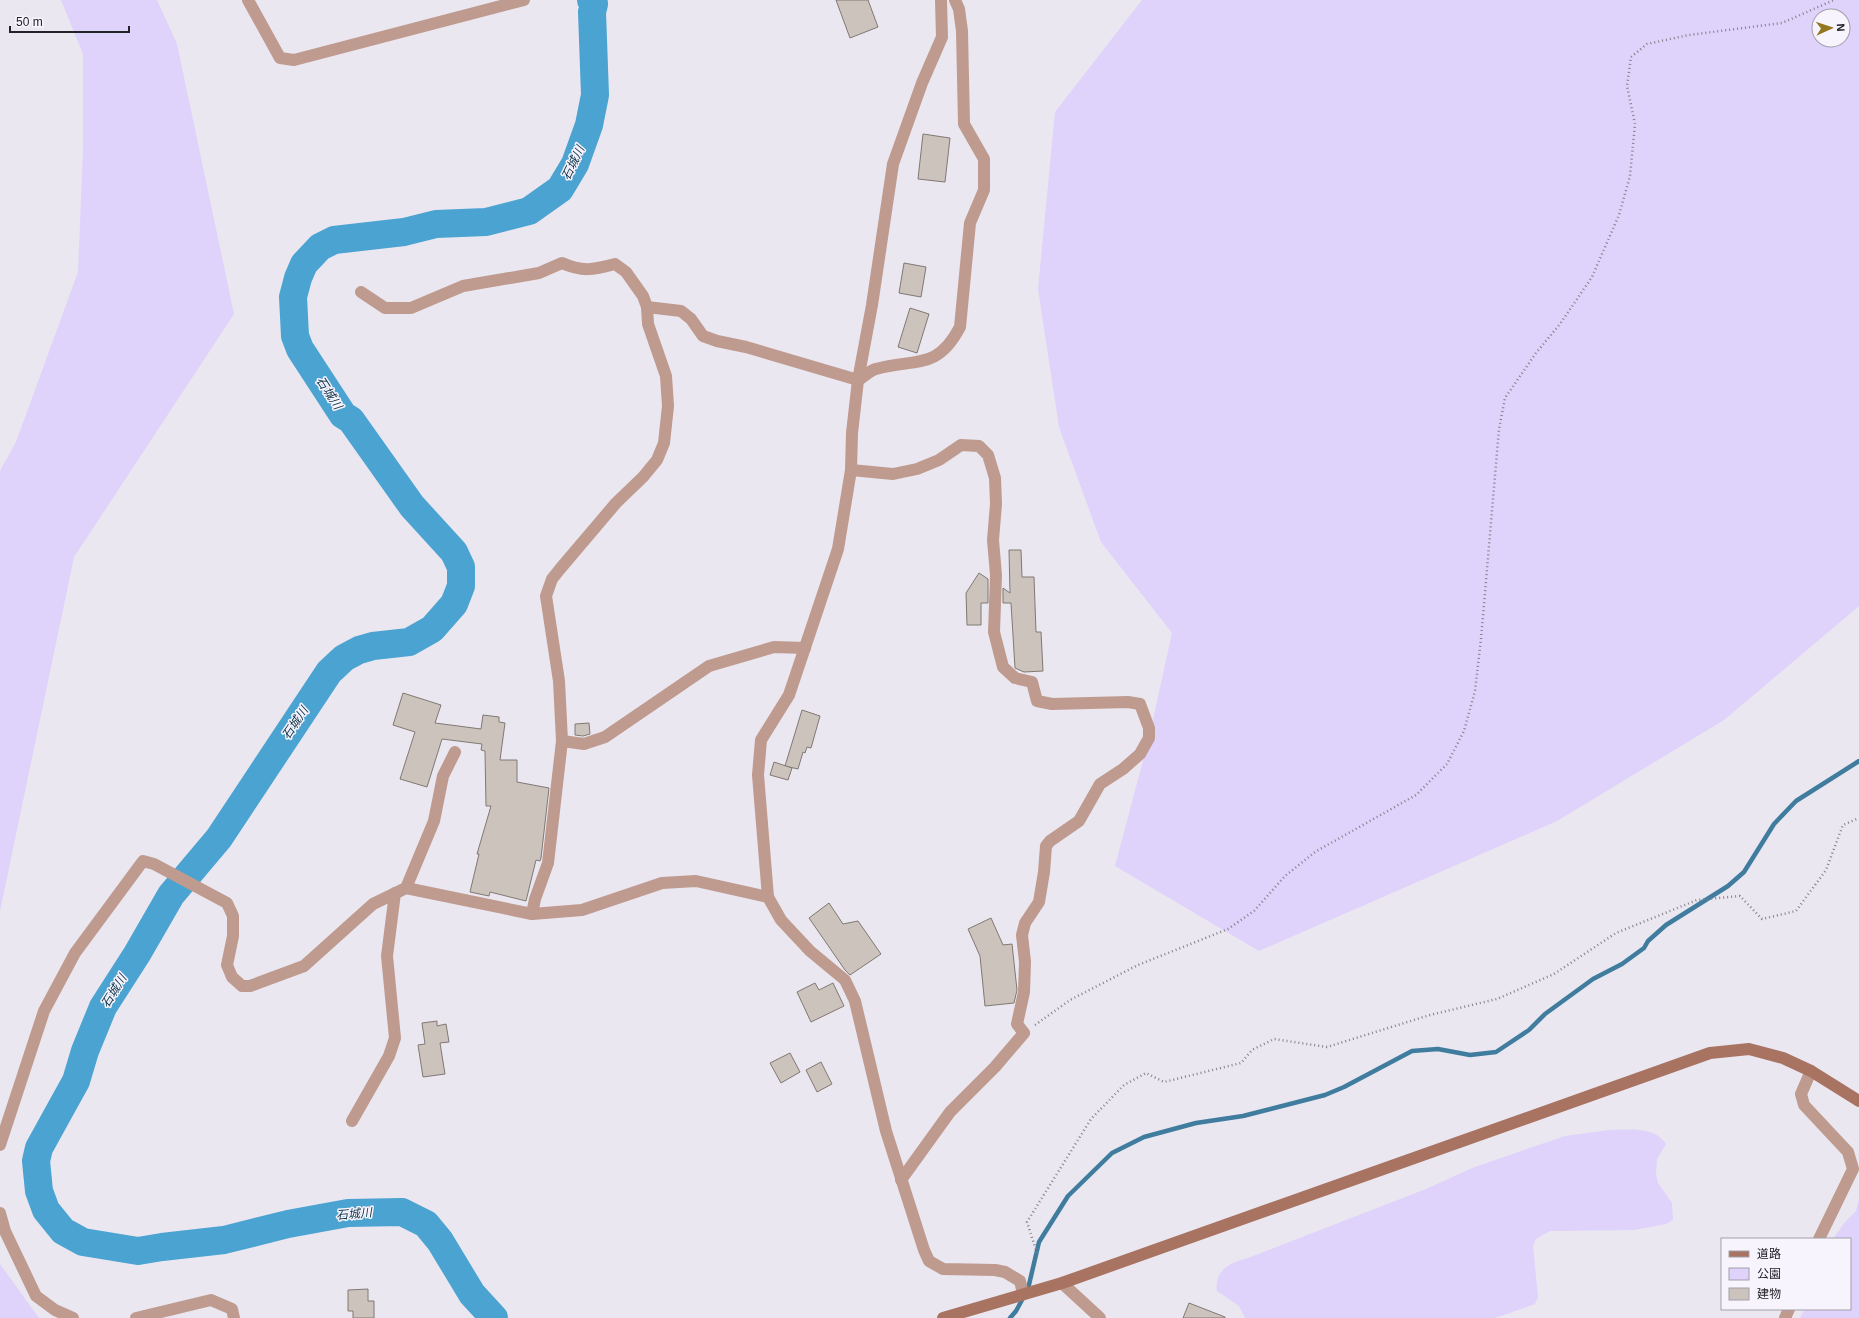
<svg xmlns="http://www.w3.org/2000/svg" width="1859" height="1318" font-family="Arial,'Noto Sans JP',sans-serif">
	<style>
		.green { fill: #dfd2fb; fill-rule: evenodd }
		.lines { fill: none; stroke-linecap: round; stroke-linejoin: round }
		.stream { stroke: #3f7c9e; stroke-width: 4.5 }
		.river { stroke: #4ba3d1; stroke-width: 28 }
		.building { fill: #ccc3bd; stroke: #817873 }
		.path { stroke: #848289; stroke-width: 2.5; stroke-dasharray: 1 3; stroke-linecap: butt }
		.street { stroke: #bf9a8e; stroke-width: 12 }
		.secondary { stroke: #a97362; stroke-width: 12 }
		.labels { text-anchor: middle; stroke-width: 3; stroke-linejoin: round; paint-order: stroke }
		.water-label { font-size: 12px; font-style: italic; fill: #093144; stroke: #f7f4fe }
	</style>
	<rect width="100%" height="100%" fill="#eae7f1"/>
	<!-- green -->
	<g class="green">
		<polygon points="61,0 157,0 177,44 234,314 74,557 0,911 0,471 16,442 78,272 83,151 83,54"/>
		<path d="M1142,0H1859V606L1724,720L1557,821L1259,951L1115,866L1149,738L1172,633L1101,542L1059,427L1038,289L1055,112ZM1819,16H1843V40H1819Z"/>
		<path d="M1609,1130C1629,1130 1654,1126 1666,1144L1657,1159L1656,1174L1658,1183L1672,1203L1673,1220L1666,1224L1634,1230L1550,1231L1536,1239L1533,1246L1538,1297L1535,1304L1495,1318H1245L1239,1306L1217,1291C1214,1270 1231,1262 1248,1258L1426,1189L1472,1168L1565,1136Z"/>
		<polygon points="1859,1199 1859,1318 1800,1318 1805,1309 1850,1309 1850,1239 1833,1239 1845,1222 1856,1211"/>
		<polygon points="0,1264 39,1318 0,1318"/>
	</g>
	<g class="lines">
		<!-- stream -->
		<g class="stream">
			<polyline points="594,4 598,0"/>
			<polyline points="1010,1318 1016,1311 1028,1289 1039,1242 1068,1196 1112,1153 1144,1137 1196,1123 1243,1116 1325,1095 1344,1087 1412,1051 1438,1049 1470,1055 1496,1052 1529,1030 1545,1014 1593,979 1622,964 1644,948 1648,941 1666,925 1728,886 1744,872 1774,824 1796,801 1859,761"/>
		</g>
		<!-- river -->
		<polyline class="river" points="494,1318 472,1294 440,1241 426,1224 402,1212 348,1213 288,1224 224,1240 162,1247 138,1251 83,1242 63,1231 46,1210 39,1191 36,1161 39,1148 76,1081 85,1051 103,1007 137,954 171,895 219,838 329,672 344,658 359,650 373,646 409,642 432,629 454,604 461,586 461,567 454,552 412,506 351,420 343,415 300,349 295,336 293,297 298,278 304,264 320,247 334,240 404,232 436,224 486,222 529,211 560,189 575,164 589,125 595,95 592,12 594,4 591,0"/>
	</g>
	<!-- building -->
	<g class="building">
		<polygon points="836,0 868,0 878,27 850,38"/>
		<polygon points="923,134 950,138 945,182 918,179"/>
		<polygon points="904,263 926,267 921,297 899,293"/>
		<polygon points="910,308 929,314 917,353 898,347"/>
		<polygon points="1009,550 1021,550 1022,577 1034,577 1036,632 1041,632 1043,671 1024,672 1015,668 1011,603 1003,603 1003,588 1010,593"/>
		<polygon points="979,573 988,579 988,603 981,603 981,625 967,625 966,593"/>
		<polygon points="403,693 441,705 435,723 481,729 483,715 499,717 499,722 505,723 500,760 517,760 517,782 549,788 541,858 540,861 536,860 526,901 490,892 489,896 470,892 479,854 477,854 491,806 486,806 485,751 481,750 482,744 442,739 427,787 400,779 415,732 393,725"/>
		<polygon points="802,710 820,716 811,748 807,747 805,753 803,752 798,769 785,766"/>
		<polygon points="589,723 590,734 583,736 575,735 575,724"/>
		<polygon points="774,762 792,768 788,780 770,775"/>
		<polygon points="829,903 843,924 858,921 881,954 850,975 845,970 809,918"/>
		<polygon points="991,918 1003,945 1012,944 1017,990 1014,1003 985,1006 980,956 968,929"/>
		<polygon points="815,983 819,990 833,983 844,1006 811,1022 797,992"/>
		<polygon points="437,1021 437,1026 446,1024 449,1042 440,1043 445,1074 423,1077 418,1045 425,1044 422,1023"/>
		<polygon points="790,1053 800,1072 781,1083 770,1063"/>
		<polygon points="821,1062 832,1084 817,1092 806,1070"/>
		<polygon points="368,1289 368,1301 374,1301 374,1318 353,1318 353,1311 348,1311 348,1290"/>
		<polygon points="1189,1303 1225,1317 1225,1318 1183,1318"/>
	</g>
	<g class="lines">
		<!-- path -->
		<g class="path">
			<polyline points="1035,1025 1070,1000 1138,965 1228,929 1254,911 1285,876 1315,852 1416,795 1447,764 1464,731 1475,691 1481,639 1499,429 1505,398 1536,353 1560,324 1592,277 1619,215 1630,176 1635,124 1627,86 1631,57 1647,44 1689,35 1782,23 1834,0"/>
			<polyline points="1037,1253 1027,1222 1091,1119 1124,1085 1146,1073 1164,1082 1241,1063 1252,1050 1274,1039 1327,1047 1430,1015 1497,999 1554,974 1616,933 1697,900 1740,896 1762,919 1796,911 1826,870 1843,825 1859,818"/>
		</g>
		<!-- street -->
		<g class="street">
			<polyline points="248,0 280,58 294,60 524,0"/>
			<polyline points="941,0 942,37 922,83 893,164 872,305 858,380 852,433 851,470 838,549 789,695 761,740 758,775 768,897 781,920 810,951 845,980 855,1001 886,1131 924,1250 929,1261 943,1269 995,1270 1005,1272 1020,1281 1023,1294"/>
			<path d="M361,292L385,308H411L463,286L539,273L562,263C582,272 593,270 615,264L626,272L643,296L647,307L648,324L666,376L668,406L664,443L657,460L643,477L616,503L560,569L552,579L546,596L559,681L562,741L548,863L535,899L532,914"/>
			<polyline points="647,307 681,311 691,319 703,336 717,341 746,347 858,380"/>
			<path d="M858,380C864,377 870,370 876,369C915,358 937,371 960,327L970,223L984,190V159L964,124L962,31L959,9L955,0"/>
			<polyline points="851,470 893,474 917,469 939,460 961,445 979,446 988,455 995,478 996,504 993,540 996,575 994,632 1003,667 1015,678 1032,682 1037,701 1052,704 1128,702 1140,704 1149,728 1149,738 1140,754 1123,769 1100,784 1079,821 1050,841 1046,846 1044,872 1039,902 1025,923 1022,935 1025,962 1024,992 1017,1024 1024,1033 995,1067 950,1112 901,1180"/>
			<polyline points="562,741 584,744 605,737 709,666 774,647 805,648"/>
			<polyline points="406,888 434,821 443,776 455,752"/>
			<polyline points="1811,1071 1801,1094 1804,1105 1848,1152 1853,1169 1819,1239"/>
			<polyline points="352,1121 389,1056 395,1038 387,956 395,893"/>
			<polyline points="0,1145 44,1011 75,953 143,861 154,864 227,903 233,916 233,936 227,965 232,977 242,986 250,986 304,966 373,904 406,888 532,914 582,910 662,883 696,881 768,897"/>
			<polyline points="0,1213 5,1231 36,1296 55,1310 73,1318"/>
			<polyline points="1062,1283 1100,1318"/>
			<polyline points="136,1318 211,1300 232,1309 234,1318"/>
			<polyline points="1785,1318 1789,1309"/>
		</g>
		<!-- secondary -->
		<polyline class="secondary" points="943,1318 1062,1283 1710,1053 1749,1049 1783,1058 1811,1071 1859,1101"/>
	</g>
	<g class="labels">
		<!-- water labels -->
		<g class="water-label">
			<text transform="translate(573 163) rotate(-64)" y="4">石城川</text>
			<text transform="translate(329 393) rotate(57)" y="4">石城川</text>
			<text transform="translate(295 723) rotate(-56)" y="4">石城川</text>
			<text transform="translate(114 991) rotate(-58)" y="4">石城川</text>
			<text transform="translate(354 1214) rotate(-5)" y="4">石城川</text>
		</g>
	</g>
	<!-- legend -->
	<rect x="1721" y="1238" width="130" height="72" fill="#f7f4fe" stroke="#a2a0a8"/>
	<rect x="1729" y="1251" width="20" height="6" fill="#a97362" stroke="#a2a0a8"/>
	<text x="1757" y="1258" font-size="12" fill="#232226">道路</text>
	<rect x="1729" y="1268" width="20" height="12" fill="#dfd2fb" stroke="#a2a0a8"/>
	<text x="1757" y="1278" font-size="12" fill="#232226">公園</text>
	<rect x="1729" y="1288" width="20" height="12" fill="#ccc3bd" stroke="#a2a0a8"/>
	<text x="1757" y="1298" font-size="12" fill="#232226">建物</text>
	<!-- north arrow -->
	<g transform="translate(1831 28) rotate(87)"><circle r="19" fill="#f7f4fe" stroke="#a2a0a8"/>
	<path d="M0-3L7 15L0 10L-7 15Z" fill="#93771e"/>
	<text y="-6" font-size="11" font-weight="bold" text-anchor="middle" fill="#232226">N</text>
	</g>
	<!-- scale -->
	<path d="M10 26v6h119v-6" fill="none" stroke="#232226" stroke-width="2"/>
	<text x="16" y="26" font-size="12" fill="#232226" stroke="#f7f4fe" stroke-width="3" paint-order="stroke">50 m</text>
</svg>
